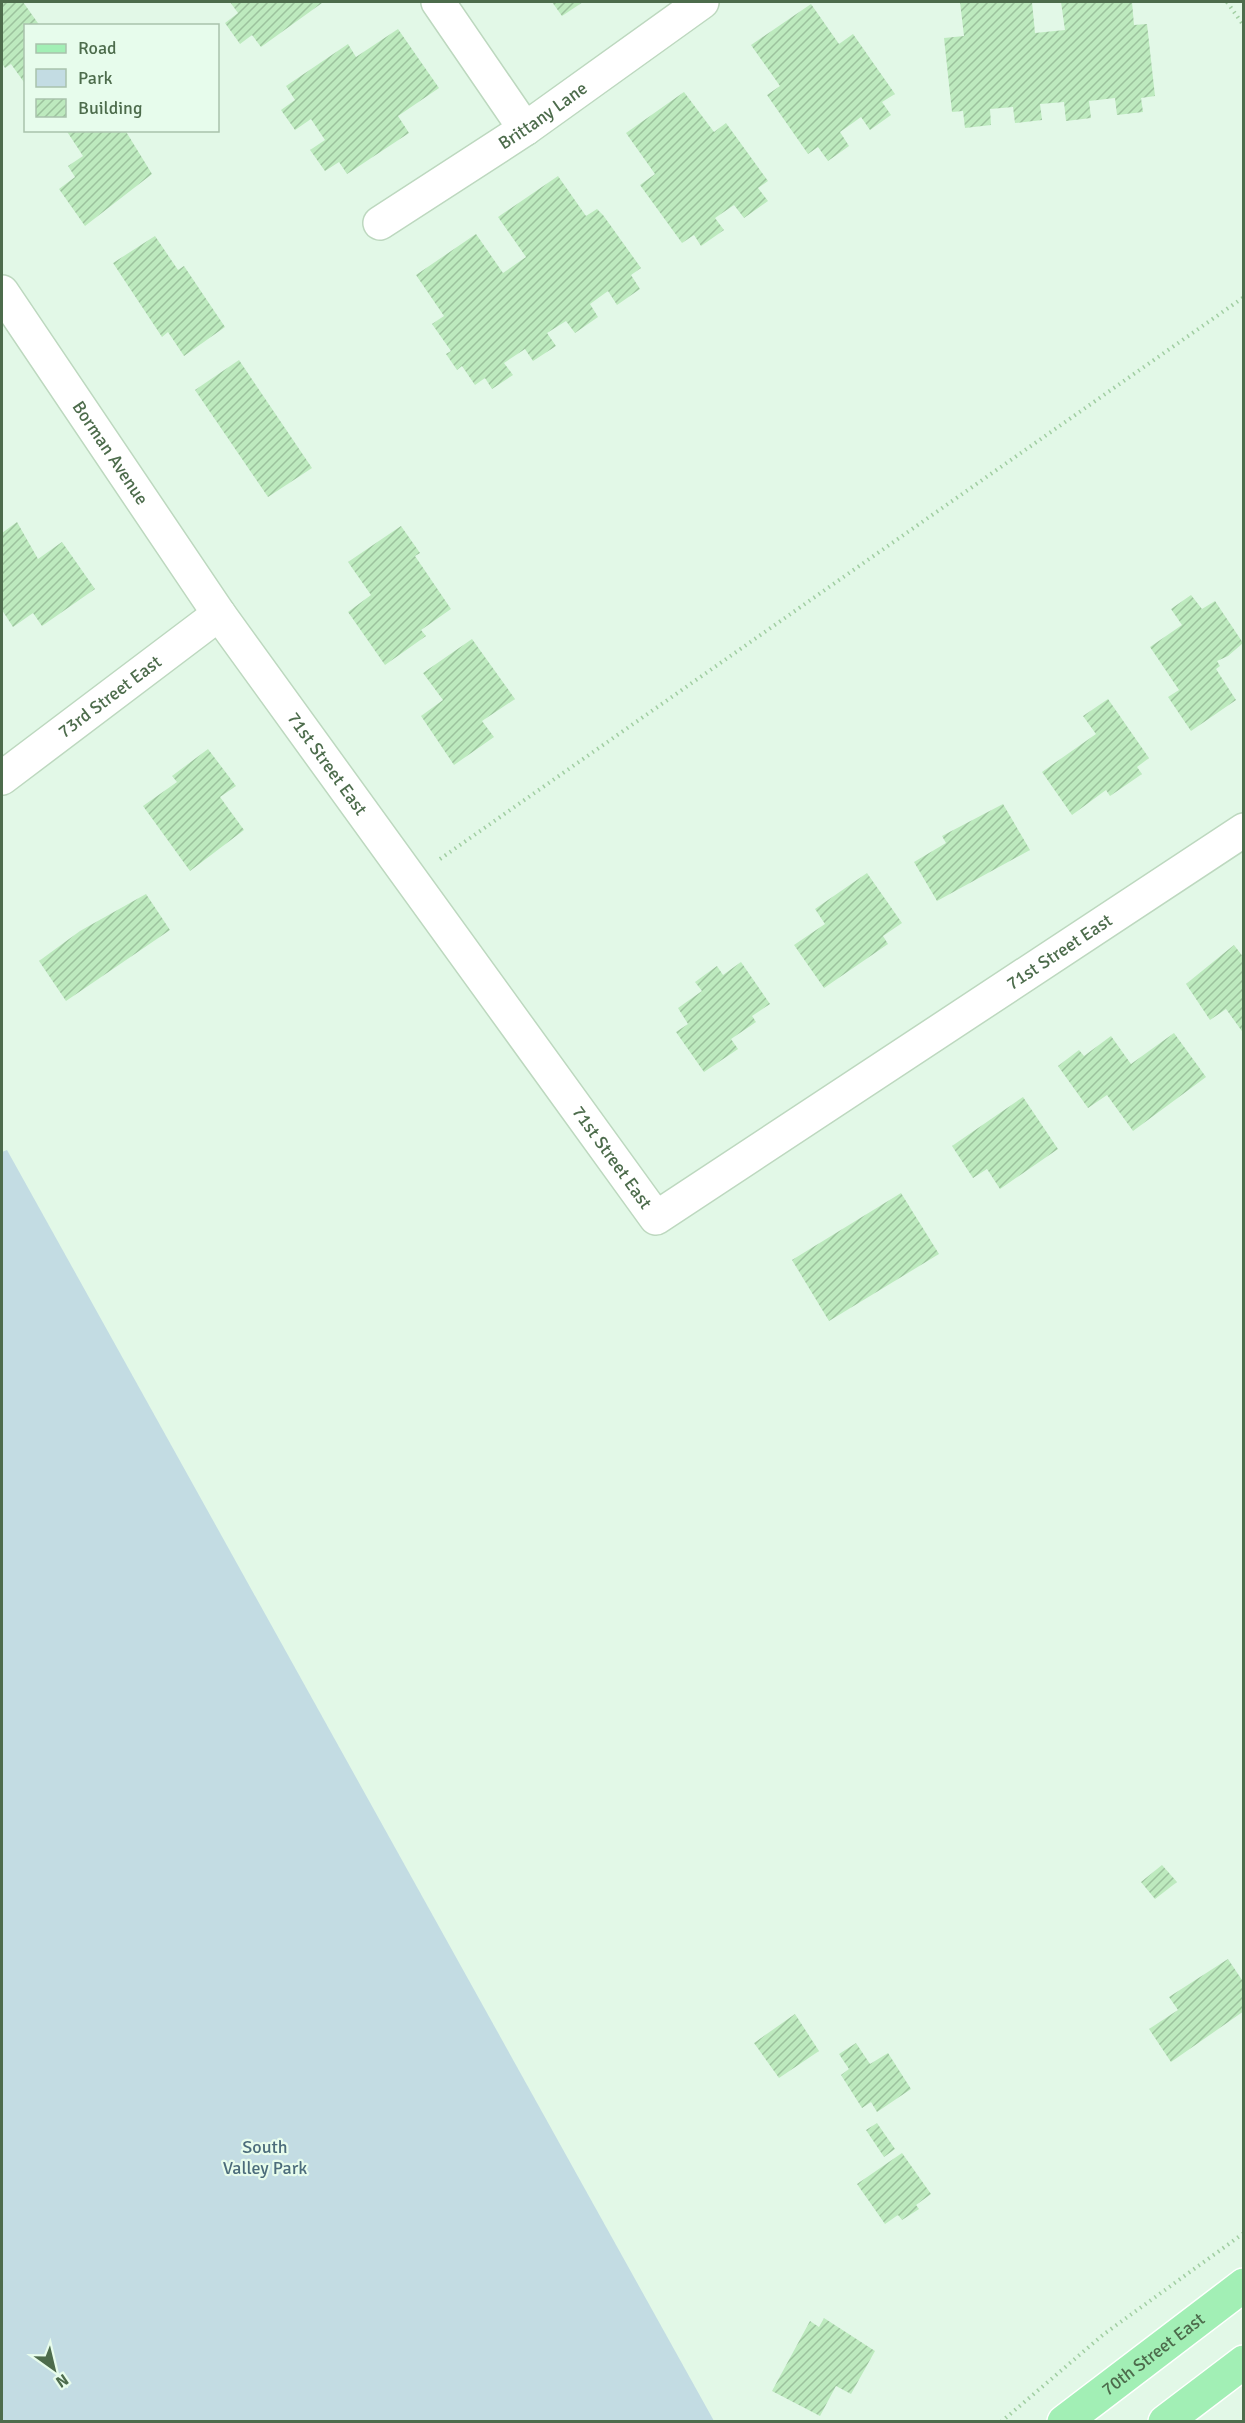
<svg xmlns="http://www.w3.org/2000/svg" width="1245" height="2423" font-family="Signika,sans-serif">
	<style>
		.park { fill: #c3dce3 }
		.building { fill: url(#building-hatch) }
		.lines { fill: none; stroke-linecap: round; stroke-linejoin: round }
		.minor-casing { stroke: #bdd8bf; stroke-width: 36 }
		.major-casing { stroke: #fff; stroke-width: 36 }
		.path { stroke: #a1cea2; stroke-width: 4; stroke-dasharray: 1.5 4.5; stroke-linecap: butt }
		.minor { stroke: #fff; stroke-width: 33 }
		.major { stroke: #a2efb5; stroke-width: 33 }
		.labels { text-anchor: middle; stroke-width: 4.5; stroke-linejoin: round; paint-order: stroke }
		.street-label { font-size: 18px; fill: #4d6c4c; stroke: #e7fcec }
		.park-label { font-size: 18px; fill: #4c6c7b; stroke: #e7fcec }
	</style>
	<defs>
		<pattern id="building-hatch" width="6" height="6" patternUnits="userSpaceOnUse" patternTransform="scale(1.5)"><rect width="6" height="6" fill="#bdeabe"/><path d="M-1 1l2-2M0 6l6-6M5 7l2-2" fill="none" stroke="#9cc29d"/></pattern>
	</defs>
	<rect width="100%" height="100%" fill="#e2f8e7"/>
	<!-- park -->
	<polygon class="park" points="7,1150 714,2421 2,2421 2,1152"/>
	<!-- building -->
	<g class="building">
		<polygon points="2,2 23,2 40,26 26,26 26,85 11,64 5,68 2,63"/>
		<polygon points="230,2 320,2 322,3 261,47 252,35 240,44 225,23 238,13"/>
		<polygon points="552,2 583,2 562,16"/>
		<polygon points="960,2 1032,2 1035,33 1065,30 1061,2 1132,2 1134,25 1147,24 1155,96 1141,98 1143,112 1117,115 1115,98 1089,101 1091,118 1066,121 1064,102 1040,104 1042,120 1015,123 1013,107 990,109 991,125 965,128 963,111 952,112 944,38 964,36"/>
		<polygon points="811,4 839,44 853,34 895,94 882,102 891,115 870,130 861,117 840,132 849,146 828,161 818,147 808,154 767,95 780,86 751,45"/>
		<polygon points="398,29 439,88 398,116 409,133 347,174 339,162 325,171 310,150 325,140 311,119 295,130 281,110 295,100 286,86 348,44 356,57"/>
		<polygon points="684,92 714,132 726,123 768,181 758,188 768,201 744,218 734,205 715,218 724,230 701,246 694,235 682,243 640,185 655,174 626,133"/>
		<polygon points="66,130 125,130 152,174 85,226 59,189 75,177 68,166 83,156"/>
		<polygon points="558,176 586,216 597,209 603,215 641,268 631,275 640,289 617,305 608,291 590,304 598,317 575,333 566,321 547,333 556,346 533,361 525,349 504,363 513,375 492,389 485,378 475,385 462,366 457,370 446,354 451,351 432,324 444,316 416,275 476,234 503,273 526,257 498,217"/>
		<polygon points="155,236 178,270 184,266 225,327 184,356 168,332 162,337 113,263"/>
		<polygon points="239,360 312,468 268,497 195,390"/>
		<polygon points="17,522 38,559 62,542 95,589 42,626 33,613 13,627 2,610 2,533"/>
		<polygon points="401,526 420,553 415,556 451,609 421,630 426,636 385,665 348,612 371,595 348,562"/>
		<polygon points="1191,595 1202,609 1215,601 1243,643 1228,656 1217,661 1220,666 1216,669 1236,700 1191,731 1168,697 1179,690 1150,647 1182,625 1171,609"/>
		<polygon points="472,639 515,699 482,721 494,737 454,765 421,716 443,700 423,673"/>
		<polygon points="1108,699 1149,758 1137,767 1142,774 1110,796 1106,790 1072,815 1042,772 1096,734 1083,716"/>
		<polygon points="208,749 236,786 220,797 244,830 190,871 143,806 177,782 172,776"/>
		<polygon points="1003,804 1030,850 937,901 914,862 946,843 942,836"/>
		<polygon points="867,873 902,923 883,936 888,944 824,988 794,945 825,924 815,909"/>
		<polygon points="146,894 170,930 66,1001 39,961 80,931"/>
		<polygon points="1234,945 1244,958 1244,1034 1226,1009 1210,1020 1186,984"/>
		<polygon points="741,962 770,1004 752,1016 756,1022 731,1039 738,1049 704,1072 676,1032 688,1024 678,1008 702,991 695,982 717,966 723,975"/>
		<polygon points="1174,1033 1206,1077 1133,1131 1107,1095 1088,1108 1058,1066 1079,1050 1084,1056 1111,1036 1131,1064"/>
		<polygon points="1023,1097 1058,1149 1000,1189 987,1169 973,1178 952,1146"/>
		<polygon points="901,1193 939,1254 829,1321 792,1260"/>
		<polygon points="1162,1865 1177,1882 1155,1899 1141,1882"/>
		<polygon points="1228,1959 1244,1983 1244,2011 1171,2062 1149,2029 1178,2010 1169,1997"/>
		<polygon points="795,2014 819,2051 779,2078 754,2043"/>
		<polygon points="856,2043 870,2064 888,2053 911,2089 877,2112 871,2102 862,2108 841,2075 849,2069 839,2054"/>
		<polygon points="877,2123 895,2149 884,2157 866,2130"/>
		<polygon points="902,2153 931,2194 916,2205 919,2209 902,2220 898,2215 885,2224 857,2184"/>
		<polygon points="824,2318 875,2351 851,2394 836,2386 820,2416 772,2391 810,2321 819,2327"/>
	</g>
	<g class="lines">
		<!-- minor casing -->
		<g class="minor-casing">
			<g id="minor">
				<polyline points="438,2 525,129"/>
				<path id="s1" d="M380,223L525,129L702,2"/>
				<path id="s2" d="M2,292L219,614L656,1218L1244,830"/>
				<path id="s3" d="M2,778L219,614"/>
			</g>
		</g>
		<!-- major casing -->
		<g class="major-casing">
			<g id="major">
				<path id="s4" d="M1064,2422L1244,2285"/>
				<polyline points="1165,2422 1244,2362"/>
			</g>
		</g>
		<!-- path -->
		<g class="path">
			<polyline points="1227,2 1244,26"/>
			<polyline points="440,859 1244,297"/>
			<polyline points="1001,2422 1104,2334 1244,2233"/>
		</g>
		<!-- minor -->
		<use href="#minor" class="minor"/>
		<!-- major -->
		<use href="#major" class="major"/>
	</g>
	<g class="labels">
		<!-- street labels -->
		<g class="street-label">
			<text dy="6" stroke="none"><textPath href="#s1" startOffset="195">Brittany Lane</textPath></text>
			<text dy="6" stroke="none"><textPath href="#s2" startOffset="194">Borman Avenue</textPath></text>
			<text dy="6" stroke="none"><textPath href="#s3" startOffset="135">73rd Street East</textPath></text>
			<text dy="6" stroke="none"><textPath href="#s2" startOffset="573">71st Street East</textPath></text>
			<text dy="6" stroke="none"><textPath href="#s2" startOffset="1617">71st Street East</textPath></text>
			<text dy="6" stroke="none"><textPath href="#s2" startOffset="1059">71st Street East</textPath></text>
			<text dy="6" stroke="none"><textPath href="#s4" startOffset="112">70th Street East</textPath></text>
		</g>
		<!-- park labels -->
		<g class="park-label">
			<text x="265" y="2153">South<tspan x="265" dy="21">Valley Park</tspan></text>
		</g>
	</g>
	<!-- border -->
	<rect width="1245" height="2423" fill="none" stroke="#4d6c4c" stroke-width="6"/>
	<!-- legend -->
	<rect x="24" y="24" width="195" height="108" fill="#e7fcec" stroke="#a9c2ac" stroke-width="1.5"/>
	<rect x="36" y="44" width="30" height="9" fill="#a2efb5" stroke="#a9c2ac" stroke-width="1.5"/>
	<text x="78" y="54" font-size="18" fill="#4d6c4c">Road</text>
	<rect x="36" y="69" width="30" height="18" fill="#c3dce3" stroke="#a9c2ac" stroke-width="1.5"/>
	<text x="78" y="84" font-size="18" fill="#4d6c4c">Park</text>
	<rect x="36" y="99" width="30" height="18" fill="url(#building-hatch)" stroke="#a9c2ac" stroke-width="1.5"/>
	<text x="78" y="114" font-size="18" fill="#4d6c4c">Building</text>
	<!-- north arrow -->
	<g transform="translate(54 2369) rotate(146)" stroke="#e7fcec" stroke-width="4.5" paint-order="stroke">
	<path d="M0-4.5L10 22L0 15L-10 22Z" fill="#4d6c4c"/>
	<text y="-9" font-size="16" font-weight="bold" text-anchor="middle" fill="#4d6c4c">N</text>
	</g>
</svg>
